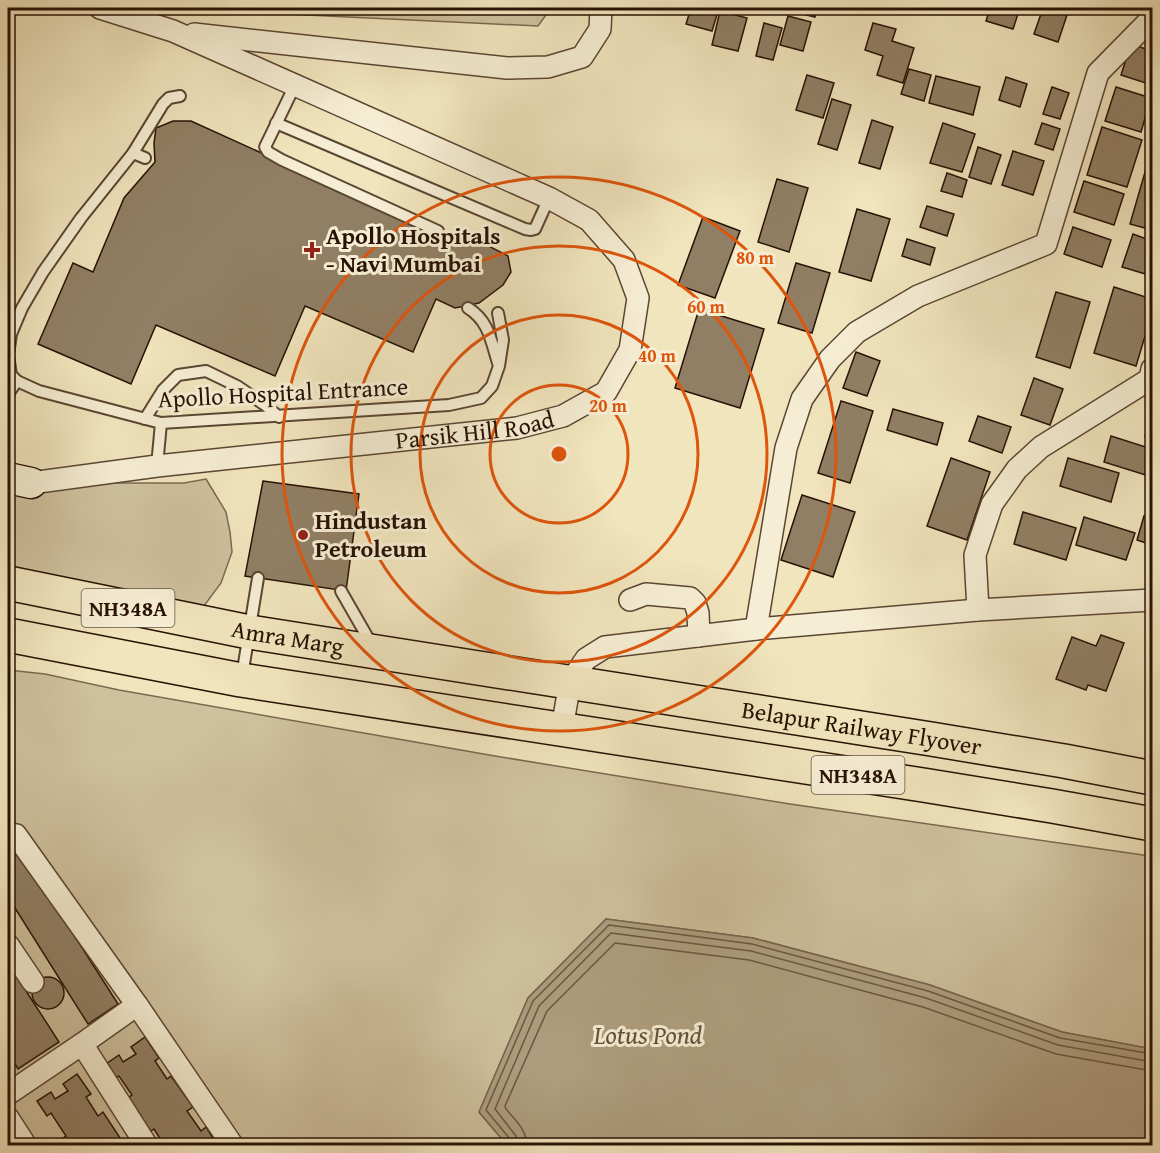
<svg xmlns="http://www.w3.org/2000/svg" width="1160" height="1153" font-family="'Gentium Book Plus',serif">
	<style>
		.green { fill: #cfc19e; stroke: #7c6952; stroke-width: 1.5 }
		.water { fill: #ad9d7e; stroke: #78654e; stroke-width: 1.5 }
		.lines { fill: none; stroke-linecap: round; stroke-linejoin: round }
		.shore { stroke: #6a5742; stroke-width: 1.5 }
		.building { fill: #917f65; stroke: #281105; stroke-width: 1.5 }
		.lane-casing { stroke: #5a4633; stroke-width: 14 }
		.street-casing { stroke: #5a4633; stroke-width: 24 }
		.secondary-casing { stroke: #281105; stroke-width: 33 }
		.highway-casing { stroke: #281105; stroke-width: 36 }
		.lane { stroke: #f6eed4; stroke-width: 10 }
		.street { stroke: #f6eed4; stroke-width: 21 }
		.secondary { stroke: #f6eed4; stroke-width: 30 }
		.highway { stroke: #f1e5bd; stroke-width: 33 }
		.ring { fill: none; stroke: #de550c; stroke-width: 3 }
		.poi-dot { fill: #8f2418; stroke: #f6eed4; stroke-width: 2 }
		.labels { text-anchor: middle; stroke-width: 6; stroke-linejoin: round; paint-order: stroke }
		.shield { fill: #f6eed4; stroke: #665343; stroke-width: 1.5 }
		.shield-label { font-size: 22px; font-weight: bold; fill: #281105 }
		.poi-label { font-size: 24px; font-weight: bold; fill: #281105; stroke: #f6eed4; text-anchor: start }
		.street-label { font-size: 24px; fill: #281105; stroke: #f6eed4 }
		.water-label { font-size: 26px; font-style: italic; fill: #64503b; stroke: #f6eed4 }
		.centre { fill: #de550c; stroke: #f6eed4; stroke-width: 3 }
		.ring-label { font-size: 18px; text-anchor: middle; font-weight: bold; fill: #de550c; stroke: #f6eed4; stroke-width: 6; stroke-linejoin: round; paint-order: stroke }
	</style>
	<rect width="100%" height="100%" fill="#f1e5bd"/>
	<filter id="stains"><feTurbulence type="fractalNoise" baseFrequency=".00333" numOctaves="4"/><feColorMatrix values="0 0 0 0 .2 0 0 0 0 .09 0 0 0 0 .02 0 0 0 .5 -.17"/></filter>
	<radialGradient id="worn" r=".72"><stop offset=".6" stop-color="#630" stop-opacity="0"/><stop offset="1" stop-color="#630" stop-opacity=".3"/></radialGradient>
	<!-- green -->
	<g class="green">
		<polygon points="177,8 551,8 538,26 182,9"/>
		<polygon points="206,479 226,512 230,532 232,552 221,583 204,606 8,566 8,496 47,489 102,483 184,483"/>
		<polygon points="8,670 45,674 119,690 495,756 790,804 1143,855 1152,858 1152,1049 1062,1032 930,985 753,938 606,919 528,998 479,1112 507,1145 8,1146"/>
	</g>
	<!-- water -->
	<polygon class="water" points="606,919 753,938 930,985 1062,1032 1152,1049 1152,1145 507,1145 479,1112 528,998"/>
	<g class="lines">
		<!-- shore -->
		<g class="shore">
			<polyline points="511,1146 510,1139 486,1110 533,1001 609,925 752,944 928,991 1060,1038 1152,1054"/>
			<polyline points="518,1146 516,1136 495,1109 539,1006 611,933 751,951 926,998 1058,1045 1152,1062"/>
			<path d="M527,1146C527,1130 515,1120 506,1109L505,1106L547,1011L615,943L749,960L923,1007L1056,1054L1152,1071"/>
		</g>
	</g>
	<!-- building -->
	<g class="building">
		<polygon points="691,8 719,8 712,31 686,24"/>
		<polygon points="791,8 817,8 815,17 790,11"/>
		<polygon points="990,8 1020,8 1013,29 986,21"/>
		<polygon points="1043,8 1067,15 1058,42 1034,34"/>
		<polygon points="720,11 747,18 738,51 712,45"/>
		<polygon points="788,16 811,22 803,51 780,45"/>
		<polygon points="764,23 782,28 773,60 756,56"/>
		<polygon points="873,23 896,29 892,41 914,48 903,83 877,75 883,56 865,50"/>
		<polygon points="1131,44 1152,51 1152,85 1121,75"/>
		<polygon points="909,69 931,75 924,101 901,94"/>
		<polygon points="807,75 834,83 823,118 796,110"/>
		<polygon points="936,76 980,87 973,115 929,103"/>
		<polygon points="1006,77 1027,84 1020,107 999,100"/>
		<polygon points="1052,87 1069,93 1060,119 1043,114"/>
		<polygon points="1116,87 1151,98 1141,132 1105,121"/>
		<polygon points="832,99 851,105 837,150 818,144"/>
		<polygon points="872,120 893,127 880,169 859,163"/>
		<polygon points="173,121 191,121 466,246 481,242 508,256 511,272 503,285 479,303 455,308 436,299 413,352 305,306 275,376 156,325 131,384 38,344 73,263 93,272 124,198 155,162 154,143 156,128"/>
		<polygon points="943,123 975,134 962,172 930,163"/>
		<polygon points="1042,123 1060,129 1053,150 1035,144"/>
		<polygon points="1102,127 1142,140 1127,187 1087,175"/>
		<polygon points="978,147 1001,155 991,184 969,177"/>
		<polygon points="1152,148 1152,230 1130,224"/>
		<polygon points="1013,151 1044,161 1033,195 1002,185"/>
		<polygon points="947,173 967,180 962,197 941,191"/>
		<polygon points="777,179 808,188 789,252 758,242"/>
		<polygon points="1084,181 1124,194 1114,225 1074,212"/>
		<polygon points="927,206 954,214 947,236 920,227"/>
		<polygon points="857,209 890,219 871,281 839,272"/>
		<polygon points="703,217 740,231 715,298 678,285"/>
		<polygon points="1073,227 1111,240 1102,267 1064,254"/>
		<polygon points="1133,234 1152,241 1152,276 1122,267"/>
		<polygon points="907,239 935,248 930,265 902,256"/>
		<polygon points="796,263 830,273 812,333 778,323"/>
		<polygon points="1114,287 1152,299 1152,313 1136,366 1094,353"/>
		<polygon points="1056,292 1090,302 1070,368 1036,357"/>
		<polygon points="699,309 764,329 740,408 675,388"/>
		<polygon points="856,352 880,361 867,396 843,388"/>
		<polygon points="1034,378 1063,389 1050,425 1021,415"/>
		<polygon points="841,401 873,411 850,483 818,473"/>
		<polygon points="893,409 943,423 937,445 887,430"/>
		<polygon points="1152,412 1152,438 1145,436"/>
		<polygon points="978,416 1011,427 1002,453 969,441"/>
		<polygon points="1111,436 1152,449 1152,477 1104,462"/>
		<polygon points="951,458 990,472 967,540 927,526"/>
		<polygon points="1068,458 1119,473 1111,502 1060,486"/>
		<polygon points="263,481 359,494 346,591 245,576"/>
		<polygon points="802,495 855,512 833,577 781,560"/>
		<polygon points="1023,512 1076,528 1066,560 1014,544"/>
		<polygon points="1144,516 1152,519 1152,545 1137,540"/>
		<polygon points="1084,517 1135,533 1126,560 1076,545"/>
		<polygon points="1101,635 1124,643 1106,691 1088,685 1086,690 1056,679 1072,637 1096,646"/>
		<polygon points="14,841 118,1004 88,1024 8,897 8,845"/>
		<polygon points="8,963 59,1042 18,1069 8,1052"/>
		<circle cx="48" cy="993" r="16"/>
		<polygon points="145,1037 159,1058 155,1061 167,1079 171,1076 193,1107 187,1111 201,1131 206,1127 218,1146 165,1146 154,1129 148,1133 125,1100 132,1095 119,1076 112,1080 103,1066 119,1055 123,1062 136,1054 131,1047"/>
		<polygon points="77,1074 91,1094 86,1097 98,1116 103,1112 124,1144 122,1146 63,1146 60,1140 66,1136 51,1113 47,1116 37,1101 51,1092 55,1099 68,1091 63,1084"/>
	</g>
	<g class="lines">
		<!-- lane casing -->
		<g class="lane-casing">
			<g id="lane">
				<polyline points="295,85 265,147 268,152 282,160 438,231"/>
				<polyline points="276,123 525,229 531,230 535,229 549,198"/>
				<polyline points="133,153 163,104 169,98 180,96"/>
				<path d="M468,308C489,321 491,341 498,363"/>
				<polyline points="17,381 11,375 8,355 11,334 22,308 43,272 81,218 133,153 145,158"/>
				<polyline points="8,394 17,381 39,391 161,423 449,405 481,398 492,386 499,366 503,340 498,313"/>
				<polyline points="145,419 163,390 178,375 206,371 237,386 265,405 279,417"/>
				<polyline points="157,466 161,423"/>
				<polyline points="341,591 372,645"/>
				<polyline points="242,676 258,578"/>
			</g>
		</g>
		<!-- street casing -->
		<g class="street-casing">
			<g id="street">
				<polyline points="194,34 507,68 548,67 582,57 600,29 601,8"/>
				<path id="s1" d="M31,483L157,466L517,428L563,416L606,392L630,350L638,298L624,260L589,220L549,198L173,31L100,8"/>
				<polyline points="630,600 646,594 690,598 695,603 698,613 699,636"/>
				<polyline points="978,610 975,555 992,504 1017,469 1041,447 1150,379 1152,369"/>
				<polyline points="756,629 786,448 802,399 830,359 857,332 918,296 1046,244 1098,73 1152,18"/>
				<polyline points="562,729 570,682 586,659 605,647 756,629 978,610 1152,600"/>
				<polyline points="8,834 16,835 137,1005"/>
				<polyline points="8,945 33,982"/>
				<polyline points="82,1044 137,1005 233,1146"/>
				<polyline points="8,1094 82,1044 147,1146"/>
				<polyline points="8,1118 26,1146"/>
			</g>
		</g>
		<!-- secondary casing -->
		<g class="secondary-casing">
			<polyline id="secondary" points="8,478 31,483"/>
		</g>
		<!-- highway casing -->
		<g class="highway-casing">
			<g id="highway">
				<path id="s2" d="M8,583L249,632L931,739L1064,761L1152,778"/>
				<polyline points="8,635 241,680 923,785 1052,806 1152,824"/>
			</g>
		</g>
		<!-- lane -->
		<use href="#lane" class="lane"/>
		<!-- street -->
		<use href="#street" class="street"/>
		<!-- secondary -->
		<use href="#secondary" class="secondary"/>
		<!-- highway -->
		<use href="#highway" class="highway"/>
	</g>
	<!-- distance rings -->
	<g class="ring">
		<circle cx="559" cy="454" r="69"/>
		<circle cx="559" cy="454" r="139"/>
		<circle cx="559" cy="454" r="208"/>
		<circle cx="559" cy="454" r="277"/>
	</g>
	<!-- markers -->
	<g class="poi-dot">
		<path d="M309 241h6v6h6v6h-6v6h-6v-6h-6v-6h6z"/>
		<circle cx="303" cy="535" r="6"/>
	</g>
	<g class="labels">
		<!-- shield labels -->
		<g class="shield">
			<rect x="81.5" y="589" width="93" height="38" rx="4.5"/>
			<rect x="811.5" y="756" width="93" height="38" rx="4.5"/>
		</g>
		<g class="shield-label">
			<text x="128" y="616">NH348A</text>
			<text x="858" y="783">NH348A</text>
		</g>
		<!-- poi labels -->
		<g class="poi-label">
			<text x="326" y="244">Apollo Hospitals<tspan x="326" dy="28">- Navi Mumbai</tspan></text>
			<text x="315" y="529">Hindustan<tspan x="315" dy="28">Petroleum</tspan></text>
		</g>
		<!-- street labels -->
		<g class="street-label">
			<text transform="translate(283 393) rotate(-3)" y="8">Apollo Hospital Entrance</text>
			<text dy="8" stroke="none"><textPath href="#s1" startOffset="447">Parsik Hill Road</textPath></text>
			<text dy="8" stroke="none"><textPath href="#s2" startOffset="285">Amra Marg</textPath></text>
			<text dy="8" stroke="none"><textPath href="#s2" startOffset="866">Belapur Railway Flyover</textPath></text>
		</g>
		<!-- water labels -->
		<g class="water-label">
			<text x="648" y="1044">Lotus Pond</text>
		</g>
	</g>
	<circle cx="559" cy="454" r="9" class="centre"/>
	<g class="ring-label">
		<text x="755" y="264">80 m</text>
		<text x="706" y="313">60 m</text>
		<text x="657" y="362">40 m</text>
		<text x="608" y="412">20 m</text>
	</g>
	<!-- margin -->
	<rect width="1160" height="1153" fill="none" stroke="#f1e5bd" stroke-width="30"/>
	<rect x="9" y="9" width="1142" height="1135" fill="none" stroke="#281105" stroke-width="3"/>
	<rect x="15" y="15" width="1130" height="1123" fill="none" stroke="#281105" stroke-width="1.5"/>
	<rect width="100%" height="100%" filter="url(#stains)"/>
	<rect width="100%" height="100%" fill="url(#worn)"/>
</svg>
